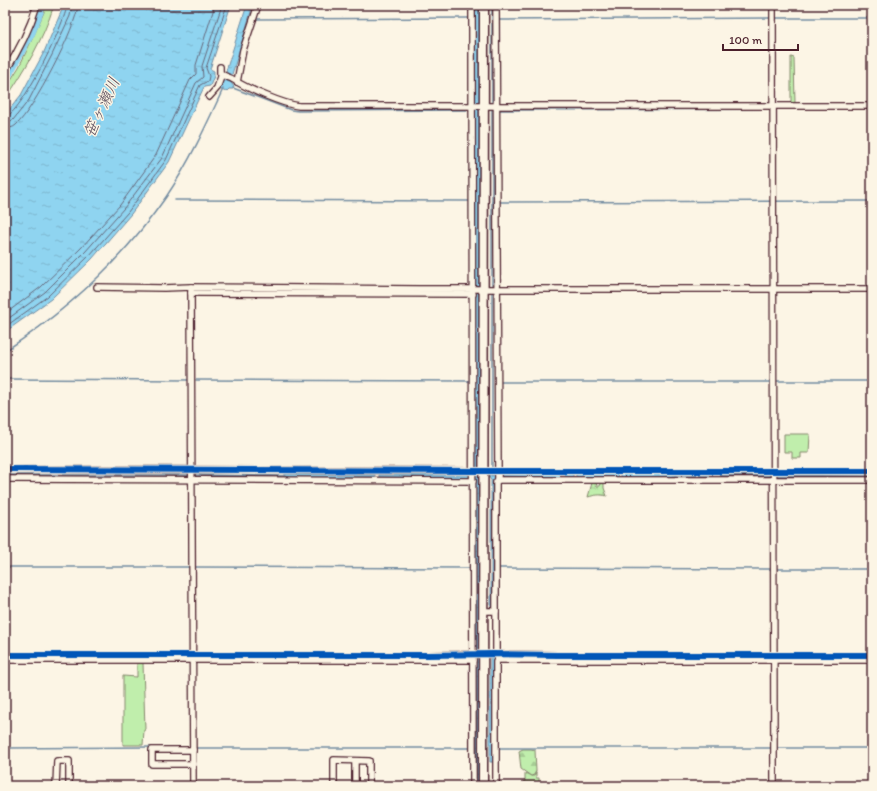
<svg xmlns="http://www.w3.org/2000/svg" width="877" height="791" font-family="Itim,'Klee One',sans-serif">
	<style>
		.grass { fill: #c0eeac; stroke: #85866c }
		.forest { fill: url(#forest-firs); stroke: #85866c }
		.wetland { fill: url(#wetland-marsh); stroke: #85866c }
		.water { fill: url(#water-ripples); stroke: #738ca1 }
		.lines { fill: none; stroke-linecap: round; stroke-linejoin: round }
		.shore { stroke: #66677a; stroke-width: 1 }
		.stream { stroke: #738ca1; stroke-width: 1.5 }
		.canal { stroke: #8fd4f0; stroke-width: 5 }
		.street-casing { stroke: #4a1f2b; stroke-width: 8 }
		.secondary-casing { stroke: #4a1f2b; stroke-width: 11 }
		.street { stroke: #fcf5e5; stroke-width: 5.5 }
		.secondary { stroke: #fcf5e5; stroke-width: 8 }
		.cycleway-casing { stroke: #fcf5e5; stroke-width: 8 }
		.cycleway { stroke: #0057b8; stroke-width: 6 }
		.labels { text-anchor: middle; stroke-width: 3; stroke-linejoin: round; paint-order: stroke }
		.water-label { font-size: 16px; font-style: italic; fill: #5b4c5c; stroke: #fcf5e5 }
	</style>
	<defs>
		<pattern id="forest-firs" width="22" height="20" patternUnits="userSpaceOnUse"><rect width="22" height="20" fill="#c0eeac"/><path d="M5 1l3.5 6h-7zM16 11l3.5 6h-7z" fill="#a6cc94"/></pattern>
		<pattern id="wetland-marsh" width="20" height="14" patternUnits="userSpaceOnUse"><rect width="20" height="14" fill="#c0eeac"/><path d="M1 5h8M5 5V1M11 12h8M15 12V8" fill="none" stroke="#a6cc94"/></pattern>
		<pattern id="water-ripples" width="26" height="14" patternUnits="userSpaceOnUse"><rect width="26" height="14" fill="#8fd4f0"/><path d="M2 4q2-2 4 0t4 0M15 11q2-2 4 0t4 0" fill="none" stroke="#7db6ce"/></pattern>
	</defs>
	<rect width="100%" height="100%" fill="#fcf5e5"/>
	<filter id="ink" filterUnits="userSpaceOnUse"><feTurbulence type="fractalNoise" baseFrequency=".025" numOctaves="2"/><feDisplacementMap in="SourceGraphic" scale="8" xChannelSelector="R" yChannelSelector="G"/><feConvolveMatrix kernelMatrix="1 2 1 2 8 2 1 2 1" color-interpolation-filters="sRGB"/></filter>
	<g filter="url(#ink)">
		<!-- grass -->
		<g class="grass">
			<path d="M47,5H54C43,40 25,70 5,100V89L19,67L35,33Z"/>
			<polygon points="791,57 794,58 795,103 791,103"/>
			<polygon points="784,434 810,434 809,453 801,453 801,458 792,458 792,452 784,452"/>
			<polygon points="137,662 143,663 145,730 144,730 143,745 123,745 123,676 137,677"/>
			<polygon points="536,772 536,778 539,778 539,782 554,782 554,786 546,786 545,783 523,782 525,781 525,773 531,776 534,776"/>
		</g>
		<!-- forest -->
		<polygon class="forest" points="523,749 531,749 535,750 536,771 534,775 531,776 521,769 519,751"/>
		<!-- wetland -->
		<path class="wetland" d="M602,482H604V488L607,496C600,494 595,495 588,497L592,483H596L597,486H600Z"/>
		<!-- water -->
		<g class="water">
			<polygon points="64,5 231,5 210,69 214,71 214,76 210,86 204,87 169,162 131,214 92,259 51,299 5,332 5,115 21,95 44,52"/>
			<polygon points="247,5 253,5 230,81 234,87 233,89 229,89 226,92 219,89 222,81 225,81 228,79 229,75 226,71"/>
			<polygon points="284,474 375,475 375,477 284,477"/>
			<polygon points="573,474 573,477 499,478 499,475"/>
			<polygon points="576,474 618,474 617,477 576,477"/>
			<polygon points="620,474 676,474 676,476 620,477"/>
			<polygon points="379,475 470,475 470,478 379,477"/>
			<polygon points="475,475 479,476 479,653 475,652"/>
			<polygon points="489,475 496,475 496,478 494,480 493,608 491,608 491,480 490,479"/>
			<polygon points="490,657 496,657 496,658 493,660 493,762 490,762"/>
			<rect x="475" y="658" width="4" height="128"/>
		</g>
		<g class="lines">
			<!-- shore -->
			<g class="shore">
				<path d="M5,117C20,116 66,22 67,5"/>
				<polyline points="5,123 13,120 29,100 52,55 70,16 72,5"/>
				<path d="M5,129C9,128 13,128 16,125C33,111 77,26 78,5"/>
				<polyline points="5,314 41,287 81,248 120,205 156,155 190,80 196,74 196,65 215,5"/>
				<polyline points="5,321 45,292 85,252 124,208 162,158 196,83 203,77 202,66 222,5"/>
				<polyline points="5,327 48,296 89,256 128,212 166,160 200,85 208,81 209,76 206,68 227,5"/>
			</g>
			<!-- stream -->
			<g class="stream">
				<polyline points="475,18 477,18"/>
				<polyline points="775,18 872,18"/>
				<polyline points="257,19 469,18"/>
				<polyline points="499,20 771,18"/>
				<polyline points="5,65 6,65"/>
				<polyline points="12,69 14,70"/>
				<polyline points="233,88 291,110 298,111 470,110"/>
				<polyline points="492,104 492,5"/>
				<polyline points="492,108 492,476"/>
				<polyline points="498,110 872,109"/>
				<polyline points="175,200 469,201"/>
				<polyline points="475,201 478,201"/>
				<polyline points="492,202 872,201"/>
				<polyline points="179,290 189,290"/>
				<polyline points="500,292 540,292"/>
				<path d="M5,351C68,310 123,259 166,197C189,163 206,126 223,89"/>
				<polyline points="5,379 189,380"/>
				<polyline points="196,380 471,381"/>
				<polyline points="777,381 872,381"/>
				<polyline points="500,382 772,382"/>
				<polyline points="5,475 190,475"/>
				<polyline points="193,475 286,476"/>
				<polyline points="674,476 872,475"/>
				<polyline points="5,567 188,567"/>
				<polyline points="194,567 471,568"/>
				<polyline points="498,568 772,569"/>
				<polyline points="776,569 872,569"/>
				<polyline points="5,748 153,747"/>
				<polyline points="195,748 471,748"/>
				<polyline points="497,748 772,748"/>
				<polyline points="775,748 872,748"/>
			</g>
			<!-- canal -->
			<g class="canal">
				<polyline points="477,5 477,481"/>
				<polyline points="5,84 33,33 44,5"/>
			</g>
			<!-- street casing -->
			<g class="street-casing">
				<g id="street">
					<polyline points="472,5 473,786"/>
					<polyline points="496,5 498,480"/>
					<polyline points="773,5 774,786"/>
					<path d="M220,67V73C224,77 230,77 234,80C248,89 283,104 299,106H872"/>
					<path d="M5,72C18,52 30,28 37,5"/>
					<polyline points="237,82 243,50 258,5"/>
					<polyline points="209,97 217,88 222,74"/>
					<polyline points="97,287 164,288 191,287 418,289 872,289"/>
					<polyline points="191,287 193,786"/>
					<polyline points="191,293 473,294"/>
					<polyline points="5,469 483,471 872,471"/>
					<polyline points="5,479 473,481"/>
					<polyline points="483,611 496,611"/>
					<polyline points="496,654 496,482 498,480 872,480"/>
					<polyline points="5,655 428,655 493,654 558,655 872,655"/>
					<polyline points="5,660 473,660"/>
					<polyline points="193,750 152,750 152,764 193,764"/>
					<polyline points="56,786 57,761 69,761 69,786"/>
					<polyline points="334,786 334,760 369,761 369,786"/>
					<polyline points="355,786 355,761"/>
					<polyline points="496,786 496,662 497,660 872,660"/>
				</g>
			</g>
			<!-- secondary casing -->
			<g class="secondary-casing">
				<polyline id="secondary" points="483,786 484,5"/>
			</g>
			<!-- street -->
			<use href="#street" class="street"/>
			<!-- secondary -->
			<use href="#secondary" class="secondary"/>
			<!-- cycleway casing -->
			<g class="cycleway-casing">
				<g id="cycleway">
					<polyline points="5,469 483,471 872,471"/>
					<polyline points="5,655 428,655 493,654 558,655 872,655"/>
				</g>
			</g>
			<!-- cycleway -->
			<use href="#cycleway" class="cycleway"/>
		</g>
	</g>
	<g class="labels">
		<!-- water labels -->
		<g class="water-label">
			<text transform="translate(101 107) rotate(-65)" y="6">笹ヶ瀬川</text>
		</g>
	</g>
	<!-- margin -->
	<rect width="877" height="791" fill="none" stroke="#fcf5e5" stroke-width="20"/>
	<rect x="10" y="10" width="857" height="771" fill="none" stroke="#4a1f2b" stroke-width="1.5" filter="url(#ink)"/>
	<!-- scale -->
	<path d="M723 44v6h75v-6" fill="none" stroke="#4a1f2b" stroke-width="2"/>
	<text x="729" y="44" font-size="12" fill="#4a1f2b" stroke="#fcf5e5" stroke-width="3" paint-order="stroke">100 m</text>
</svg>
